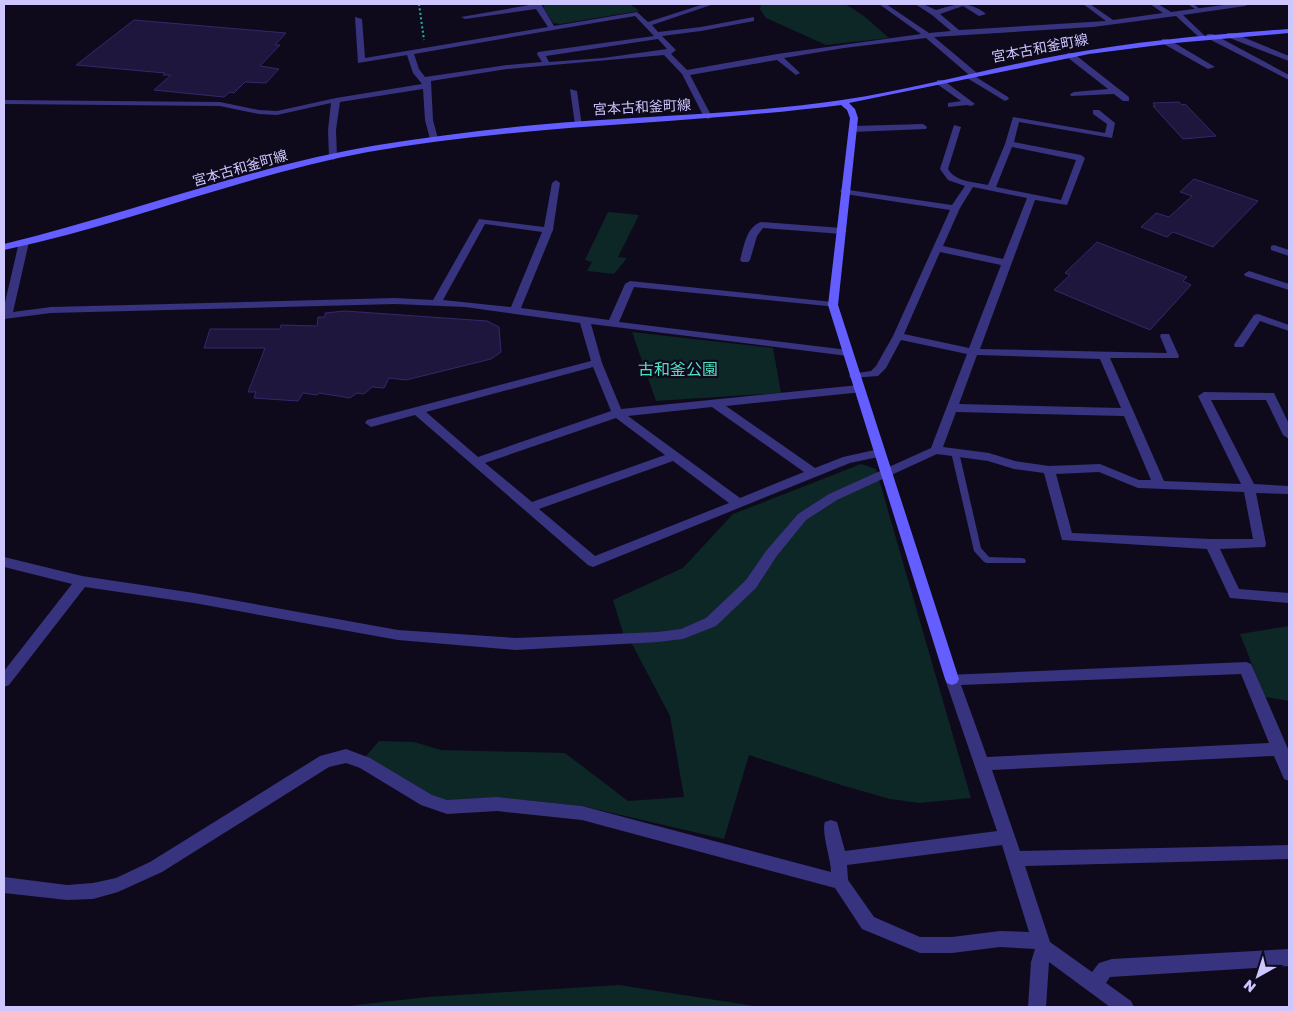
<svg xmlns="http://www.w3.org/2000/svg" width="1293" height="1011" font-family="'Golos Text','Noto Sans JP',sans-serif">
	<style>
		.green { fill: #0d2626 }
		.building { fill: #1f163e; stroke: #36276b }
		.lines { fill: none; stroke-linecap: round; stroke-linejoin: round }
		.path { stroke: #27b1ac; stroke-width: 2; stroke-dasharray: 2 2.5; stroke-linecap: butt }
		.lane { fill: #37337e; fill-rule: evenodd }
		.street { fill: #37337e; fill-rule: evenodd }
		.secondary { fill: #645dff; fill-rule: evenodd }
		.labels { text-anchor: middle; stroke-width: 4.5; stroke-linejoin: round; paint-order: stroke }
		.far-street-label { font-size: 14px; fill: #cdc6ff; stroke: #0e0a1c }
		.park-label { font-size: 16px; fill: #4ee3c0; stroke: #0e0a1c }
	</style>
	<rect width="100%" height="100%" fill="#0e0a1c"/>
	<!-- green -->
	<g class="green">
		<polygon points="543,4 630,4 639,11 560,24 553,23 544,9"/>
		<polygon points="761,4 845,4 864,16 889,38 826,45 766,18 760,9"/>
		<polygon points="608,212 639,215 618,257 627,258 614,274 587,271 592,262 585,260"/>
		<polygon points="632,332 773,348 781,393 656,401"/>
		<polygon points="861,464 876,469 971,798 919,803 890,799 841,785 749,755 724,839 582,806 524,800 447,803 428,795 365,757 379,741 414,742 441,750 565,753 628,801 684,797 670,716 632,644 623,633 613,600 683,568 733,514"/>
		<polygon points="1289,626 1289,701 1265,697 1240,634"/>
		<polygon points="619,985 761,1007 339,1007 427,997"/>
	</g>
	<!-- building -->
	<g class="building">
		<polygon points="134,20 286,33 275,45 280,45 260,66 279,69 266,83 245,82 234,93 230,92 224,97 154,90 171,75 163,75 165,73 76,65"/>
		<polygon points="1179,102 1182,105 1185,104 1216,136 1183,139 1153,106 1155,106 1153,103"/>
		<polygon points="1194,179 1258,201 1213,247 1173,232 1167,237 1141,227 1156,213 1169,217 1192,196 1180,192"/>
		<polygon points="1097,242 1187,277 1183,281 1191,285 1150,330 1054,290 1070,275 1065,273"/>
		<polygon points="345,311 487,321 499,327 501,352 491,359 406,380 389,378 384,388 372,387 364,394 357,393 350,398 319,393 317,395 303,393 298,401 254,398 256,392 248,392 265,348 204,348 210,329 280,329 281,325 317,326 318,317 325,317 325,313"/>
	</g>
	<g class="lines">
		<!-- path -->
		<polyline class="path" points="419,4 424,40"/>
		<!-- lane -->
		<g class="lane">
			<polygon points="1188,4 1193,4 1203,11 1199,12"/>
			<polygon points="952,450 958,450 959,452 981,548 989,557 1022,558 1025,559 1026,561 1025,563 987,563 984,562 974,551 951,452"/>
		</g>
		<!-- street -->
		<g class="street">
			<path d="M535,4H541L554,26L637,12L648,22L704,4H714L652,25L658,32L701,27L754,17V21L701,31L662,36L676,50L671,54L687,70L777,54L921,34L879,4H886L929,33L951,31L932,15L915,4H923L936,10C955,4 969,0 986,14L979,16L963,6L940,14L959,30L1106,21L1083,4H1090L1113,20L1163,13L1150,4H1158L1171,12L1231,4H1249L1245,6L1183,15L1204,35V39H1201L1176,16L1093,27L934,37L977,73L976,77L1008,97L1009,99L1005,101L967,78L966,76L968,74L926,38L844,48L784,58L800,73L796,75L777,60L690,75L712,117L708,119L704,117L682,74L664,55L507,69L431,81L433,120L438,139L437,141L430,139L425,120L423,89L340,102L336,130L337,157L333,160L329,157L328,130L331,103L277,115L259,114L220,106L4,104V100L220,102L259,110L277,111L336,98L422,84L413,73L407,55L358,63L355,17L362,19L365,58L548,27L536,9L465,19L461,17ZM635,16L654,36L538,52L537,54L542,62L507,65L425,77L419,69L414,54ZM658,39L667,49L603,58L549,62L546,56Z"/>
			<polygon points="1227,33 1233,33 1289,56 1289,61 1227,37"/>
			<polygon points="1207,34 1213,34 1289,75 1289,80 1207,38"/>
			<polygon points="1162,39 1168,39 1215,67 1208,69 1162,43"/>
			<polygon points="1067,53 1073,53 1129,97 1129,101 1123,101 1114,94 1071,96 1070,94 1074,92 1108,89 1067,57"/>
			<polygon points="937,80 943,80 975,104 971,106 967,105 948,107 948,103 961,101 937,84"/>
			<polygon points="570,89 577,91 582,127 575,125"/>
			<path d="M1093,110H1099L1115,123L1112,138L1019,122L1014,142L1081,155L1085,158L1067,205L1035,200L980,349L1167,353L1160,336L1161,334H1169L1179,356L1178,358H1110L1164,481L1241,484L1198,396L1204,392L1274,393L1289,424V439L1283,435L1266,400H1211L1254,484L1289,486V494L1256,493L1266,544L1265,547L1220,549L1239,589L1289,593V603L1230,598L1207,549L1062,540L1044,473L1014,469L988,461L937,454L837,500L806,520L776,557L756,588L716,626L683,639L658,642L516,650L398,640L194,603L85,587L9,685L4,687V671L72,584L4,567V557L82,576L194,593L398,630L516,638L658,632L681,629L706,618L746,580L766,551L798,514L829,494L931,448L967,354L901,340L886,368L878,376L851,378L849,376L851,374L871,371L876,366L893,336L950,210L845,194L840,191L842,189L952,205L965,186L948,180L940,169L954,125L961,127L948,169C955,182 975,182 988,185L1005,144L1013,117L1105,133L1107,124L1093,114ZM1012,147L1076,160L1061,200L996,187ZM973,187L1027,198L1003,259L943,246L960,208ZM940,252L1001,265L969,348L904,334ZM977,355L1100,359L1121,408L959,404ZM956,412L1124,416L1151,480H1139L1100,464L1049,466L1015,461L989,453L943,447ZM1099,472L1138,488L1244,492L1253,539H1211L1072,533L1056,474Z"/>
			<polygon points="923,124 927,127 926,129 853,132 849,129 853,126"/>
			<path d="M556,180L560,183L553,230L521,308L609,320L625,284L630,281L833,302L837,303L838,305L837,307L634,287L619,322L848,350L853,353L848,356L591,324L602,363L621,409L859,385L863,386L865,389L863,392L726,406L815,468L843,457L879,449L885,453L883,456L850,463L593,567L588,565L415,415L371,427L365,423L367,420L591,361L580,323L465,307L395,304L51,313L4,319V307L19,242L24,239L29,242L13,312L51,307L395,298L433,300L479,219L544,227L552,183ZM485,224L542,232L511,307L443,300ZM593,367L611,411L478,457L426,412ZM712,407L804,472L740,498L628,416ZM616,418L665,455L532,502L485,463ZM673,461L729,503L595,556L539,509Z"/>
			<path d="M761,222L842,228L847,231L842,234L763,228L757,236L750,260L748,262H742L740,260C744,247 746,227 761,222Z"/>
			<polygon points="1274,245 1289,250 1289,256 1271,250 1271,246"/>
			<polygon points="1249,271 1289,284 1289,290 1245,276 1244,274"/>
			<polygon points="1258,314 1289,325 1289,331 1260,321 1243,347 1235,347 1234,345 1235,343 1254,315"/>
			<path d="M1246,662L1251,664L1253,668L1288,749L1289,781L1284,779L1274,756L992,770L1020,851L1289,845V859L1025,866L1050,942L1092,972L1099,963L1112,959L1289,949V966L1110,977L1106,983L1131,1001L1134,1007H1110L1049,962L1046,1007H1028L1031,962L1035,949L1000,947L952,953H920L862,929L835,888L582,820L497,811L447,814L421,805L360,768L346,763L329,767L162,872L118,892L93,899L67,900L4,893V877L67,885L93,883L116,878L150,862L320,756L346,749L370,758L432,795L447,800L497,797L582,806L831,872C831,859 821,832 825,822L831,820L837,822L845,851L997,831L945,679L947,675ZM1241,674L1269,743L987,757L961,685ZM1002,845L1029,932L1000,931L952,937H920L874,917L848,880L847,865Z"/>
		</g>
		<!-- secondary -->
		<path class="secondary" d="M1289,29V33L1175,43L1089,54L849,103L855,109L858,118L838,305L959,679L957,683L952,685L947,683L945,679L828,305L850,118L847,110L841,105C684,125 525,124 368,152C244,175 127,224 4,250V244C129,214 251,166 378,145C430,137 482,130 535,125C637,116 740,115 842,100C916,89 988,68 1061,55C1136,41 1213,34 1289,29Z"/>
	</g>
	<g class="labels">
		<!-- far-street labels -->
		<g class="far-street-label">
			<text transform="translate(1040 48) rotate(-11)" y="5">宮本古和釜町線</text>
			<text transform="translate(642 107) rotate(-3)" y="5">宮本古和釜町線</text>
			<text transform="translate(240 168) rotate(-16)" y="5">宮本古和釜町線</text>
		</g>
		<!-- park labels -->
		<g class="park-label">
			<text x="678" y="375">古和釜公園</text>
		</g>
	</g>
	<!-- border -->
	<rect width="1293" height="1011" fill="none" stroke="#cdc6ff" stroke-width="10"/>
	<!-- north arrow -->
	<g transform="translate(1258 976) rotate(219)" stroke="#0e0a1c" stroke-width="4" paint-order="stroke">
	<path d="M0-4L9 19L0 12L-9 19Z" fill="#cdc6ff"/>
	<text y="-8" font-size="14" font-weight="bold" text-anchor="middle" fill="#cdc6ff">N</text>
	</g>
</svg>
